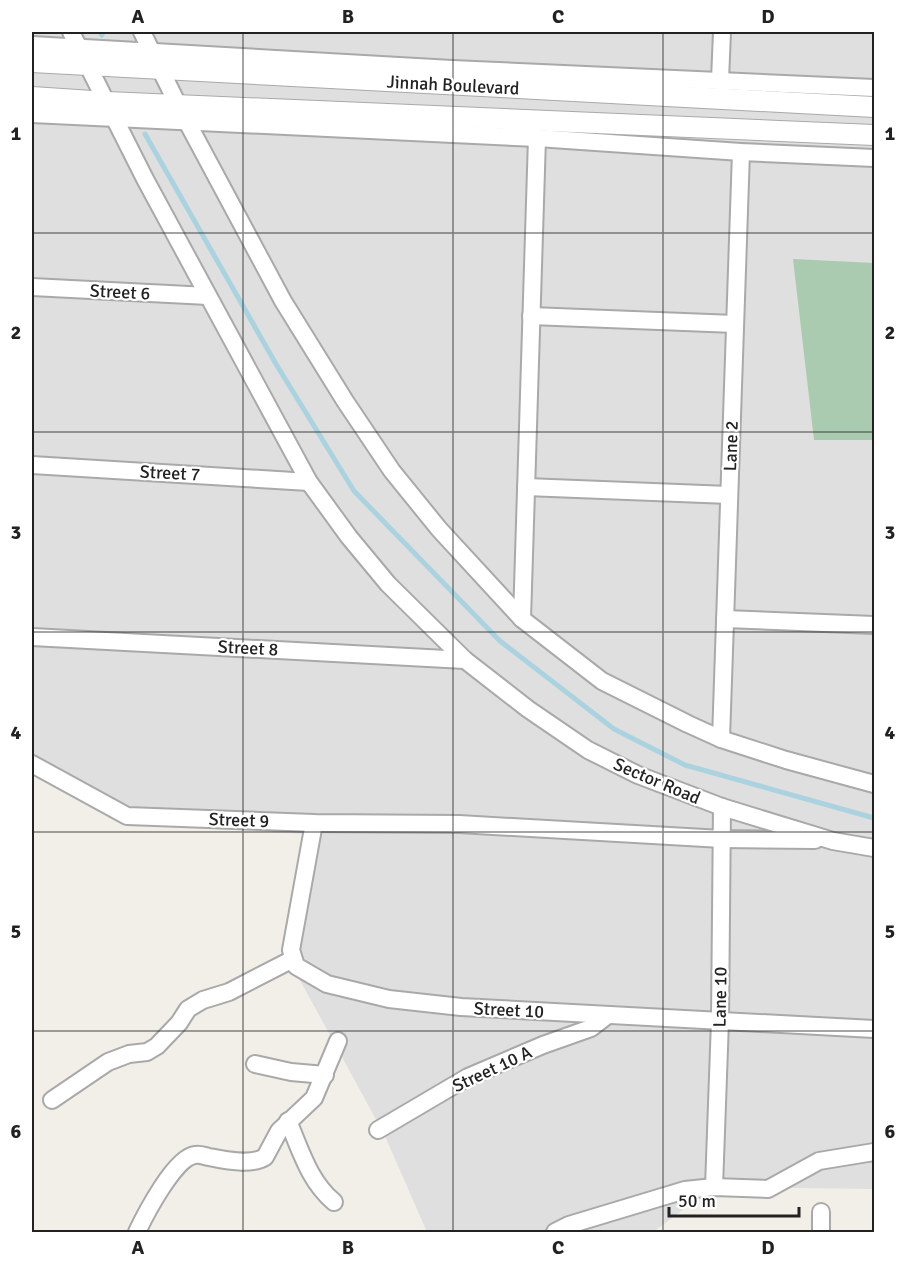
<svg xmlns="http://www.w3.org/2000/svg" width="906" height="1264" font-family="Signika,sans-serif">
	<style>
		.residential { fill: #e0dfdf }
		.cemetery { fill: #aacbaf }
		.lines { fill: none; stroke-linecap: round; stroke-linejoin: round }
		.stream { stroke: #aad3df; stroke-width: 5 }
		.minor-casing { stroke: #a9a9a9; stroke-width: 20 }
		.tertiary-casing { stroke: #a9a9a9; stroke-width: 22 }
		.minor { stroke: #fff; stroke-width: 16 }
		.tertiary { stroke: #fff; stroke-width: 20 }
		.grid { fill: none; stroke: #222; stroke-width: 1.5; stroke-opacity: 0.55 }
		.labels { text-anchor: middle; stroke-width: 4.5; stroke-linejoin: round; paint-order: stroke }
		.street-label { font-size: 18px; fill: #222; stroke: #fff }
		.neatline { fill: none; stroke: #222; stroke-width: 2 }
		.grid-label { font-size: 20px; text-anchor: middle; font-weight: bold; fill: #222 }
	</style>
	<rect width="100%" height="100%" fill="#f2efe9"/>
	<!-- residential -->
	<polygon class="residential" points="32,32 874,32 874,1189 714,1187 653,1232 427,1232 384,1134 296,973 307,834 139,825 32,765"/>
	<!-- cemetery -->
	<polygon class="cemetery" points="793,259 874,263 874,440 814,440"/>
	<g class="lines">
		<!-- stream -->
		<g class="stream">
			<polyline points="100,32 102,35"/>
			<polyline points="145,134 276,364 354,491 500,641 614,729 685,765 874,818"/>
		</g>
		<!-- minor casing -->
		<g class="minor-casing">
			<g id="minor">
				<polyline points="71,32 145,179 309,482 349,537 388,584 465,660 528,709 588,750 638,775 722,807 833,841 874,848"/>
				<polyline points="142,32 178,105 283,301 345,401 392,471 439,529 522,619 602,681 688,724 721,739 786,760 874,784"/>
				<polyline points="32,45 452,69 874,88"/>
				<polyline points="720,80 722,32"/>
				<polyline points="32,114 537,138 741,152 874,158"/>
				<polyline points="32,287 208,296"/>
				<polyline points="531,316 735,324"/>
				<polyline points="32,465 309,482"/>
				<polyline points="526,487 729,495"/>
				<polyline points="522,619 537,138"/>
				<polyline points="725,619 874,625"/>
				<polyline points="32,637 465,660"/>
				<polyline points="721,739 741,152"/>
				<polyline points="32,764 127,816 314,823 459,824 722,839 815,840"/>
				<polyline points="314,823 291,950 296,966 327,984 389,999 461,1007 874,1029"/>
				<polyline points="255,1064 291,1072 325,1075"/>
				<polyline points="52,1100 108,1062 129,1054 147,1052 157,1046 179,1023 188,1009 203,1000 229,992 293,959"/>
				<path d="M288,1121C301,1151 309,1181 334,1202"/>
				<polyline points="378,1130 468,1077 543,1045 591,1028 608,1015"/>
				<polyline points="714,1187 720,1021 722,807"/>
				<polyline points="821,1212 821,1232"/>
				<path d="M137,1232C145,1215 175,1157 195,1155C200,1154 204,1156 209,1157C224,1160 251,1166 265,1157L279,1131L314,1098L338,1041"/>
				<polyline points="555,1232 569,1225 685,1190 714,1187 768,1189 819,1161 874,1152"/>
			</g>
		</g>
		<!-- tertiary casing -->
		<g class="tertiary-casing">
			<g id="tertiary">
				<polyline points="32,62 874,107"/>
				<polyline points="32,97 107,102 874,135"/>
			</g>
		</g>
		<!-- minor -->
		<use href="#minor" class="minor"/>
		<!-- tertiary -->
		<use href="#tertiary" class="tertiary"/>
	</g>
	<!-- grid -->
	<path class="grid" d="M243,32V1232M453,32V1232M663,32V1232M32,233H874M32,432H874M32,632H874M32,832H874M32,1031H874"/>
	<g class="labels">
		<!-- street labels -->
		<g class="street-label">
			<text transform="translate(453 85) rotate(3)" y="6">Jinnah Boulevard</text>
			<text transform="translate(120 292) rotate(3)" y="6">Street 6</text>
			<text transform="translate(731 446) rotate(-88)" y="6">Lane 2</text>
			<text transform="translate(170 473) rotate(3)" y="6">Street 7</text>
			<text transform="translate(248 648) rotate(3)" y="6">Street 8</text>
			<text transform="translate(657 781) rotate(23)" y="6">Sector Road</text>
			<text transform="translate(239 820) rotate(2)" y="6">Street 9</text>
			<text transform="translate(720 997) rotate(-89)" y="6">Lane 10</text>
			<text transform="translate(509 1010) rotate(3)" y="6">Street 10</text>
			<text transform="translate(492 1069) rotate(-25)" y="6">Street 10 A</text>
		</g>
	</g>
	<!-- border -->
	<rect width="906" height="1264" fill="none" stroke="#ffffff" stroke-width="66"/>
	<!-- scale -->
	<path d="M669 1207v9h130v-9" fill="none" stroke="#222222" stroke-width="3"/>
	<text x="678" y="1207" font-size="18" fill="#222222" stroke="#ffffff" stroke-width="4.5" paint-order="stroke">50 m</text>
	<rect x="33" y="33" width="840" height="1198" class="neatline"/>
	<g class="grid-label">
		<text x="138" y="23">A</text>
		<text x="348" y="23">B</text>
		<text x="558" y="23">C</text>
		<text x="768" y="23">D</text>
		<text x="16" y="140">1</text>
		<text x="890" y="140">1</text>
		<text x="16" y="339">2</text>
		<text x="890" y="339">2</text>
		<text x="16" y="539">3</text>
		<text x="890" y="539">3</text>
		<text x="16" y="739">4</text>
		<text x="890" y="739">4</text>
		<text x="16" y="938">5</text>
		<text x="890" y="938">5</text>
		<text x="16" y="1138">6</text>
		<text x="890" y="1138">6</text>
		<text x="138" y="1254">A</text>
		<text x="348" y="1254">B</text>
		<text x="558" y="1254">C</text>
		<text x="768" y="1254">D</text>
	</g>
</svg>
